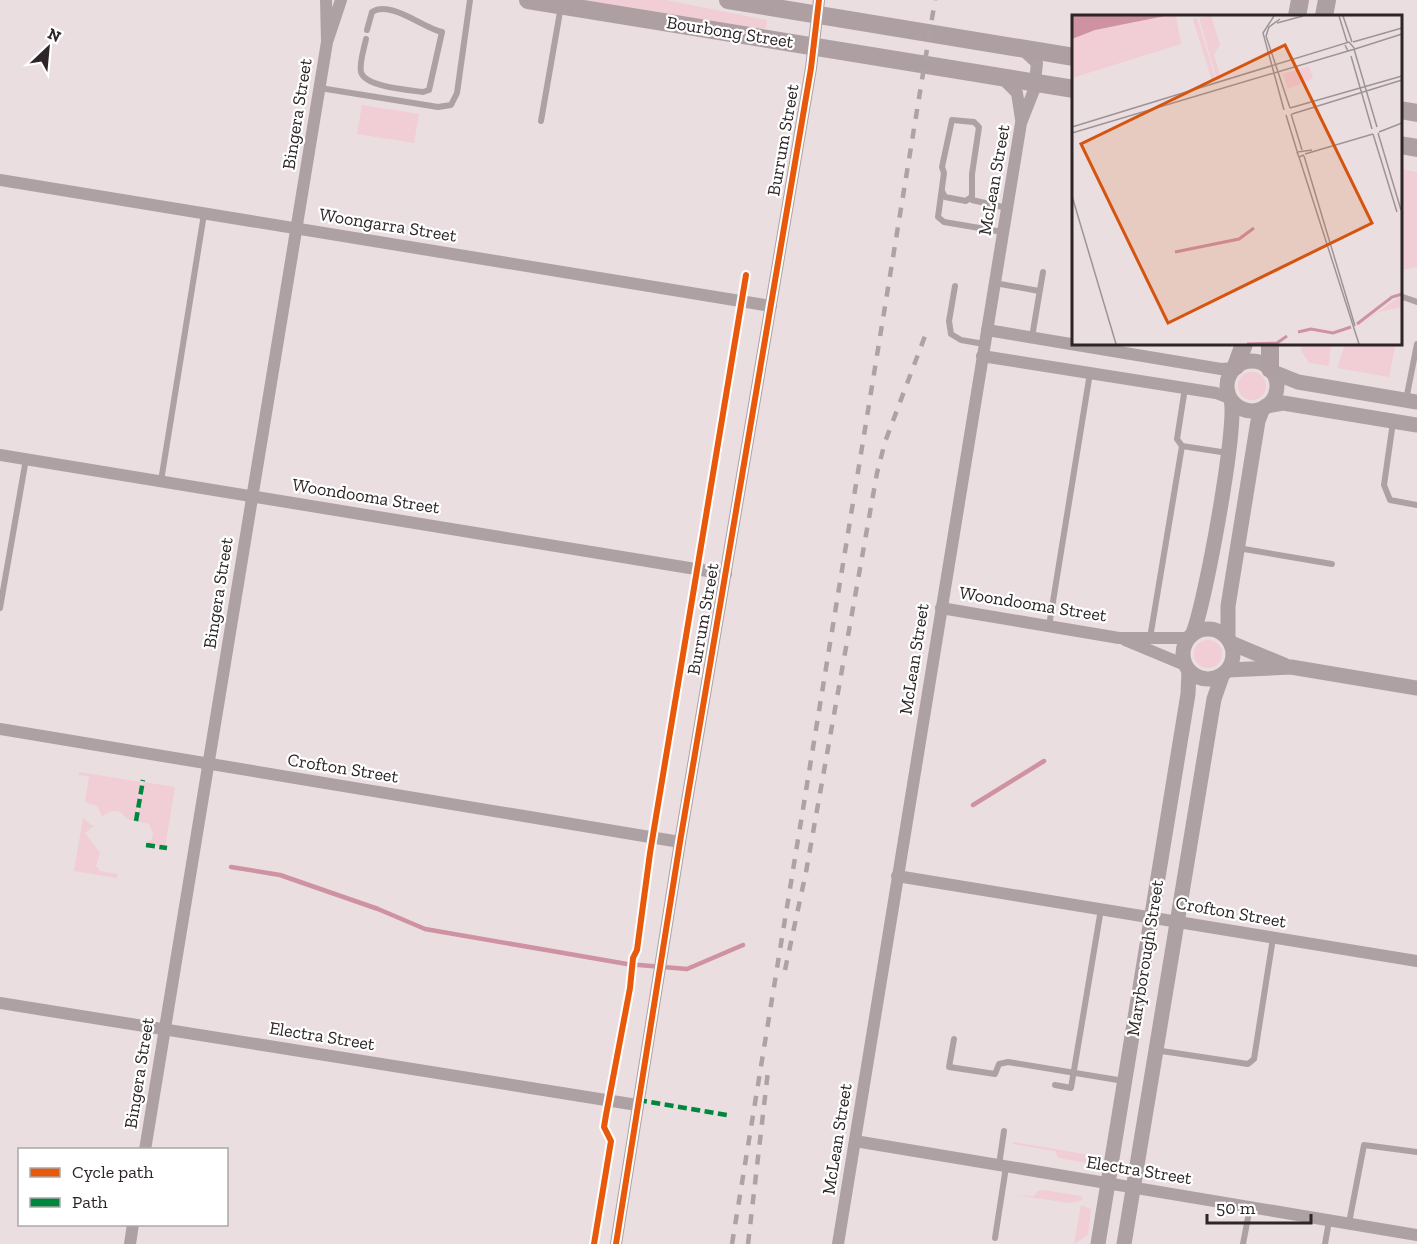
<svg xmlns="http://www.w3.org/2000/svg" width="1417" height="1244" font-family="'Zilla Slab',serif">
	<style>
		.green { fill: #f1cdd6 }
		.lines { fill: none; stroke-linecap: round; stroke-linejoin: round }
		.stream { stroke: #ce92a2; stroke-width: 4.5 }
		.service { stroke: #aea1a4; stroke-width: 6 }
		.minor { stroke: #aea1a4; stroke-width: 12 }
		.tertiary { stroke: #aea1a4; stroke-width: 15 }
		.secondary { stroke: #ae9fa3; stroke-width: 18 }
		.rail { stroke: #aea2a5; stroke-width: 4.5; stroke-dasharray: 10 10; stroke-linecap: butt }
		.quiet { stroke: #00873e; stroke-width: 4.5; stroke-dasharray: 9 4.5; stroke-linecap: butt }
		.cycleway-casing { stroke: #fff; stroke-width: 10 }
		.cycleway { stroke: #e8590c; stroke-width: 6 }
		.labels { text-anchor: middle; stroke-width: 4.5; stroke-linejoin: round; paint-order: stroke }
		.street-label { font-size: 18px; fill: #2d2527; stroke: #fff }
		.inset-river { fill: none; stroke: #ce92a2; stroke-width: 3 }
		.inset-road { fill: none; stroke: #9e9496; stroke-width: 1.5 }
		.view { fill: #d5540f; fill-opacity: 0.15; stroke: #d5540f; stroke-width: 3 }
		.inset-edge { fill: none; stroke: #2d2527; stroke-width: 3 }
	</style>
	<rect width="100%" height="100%" fill="#eadee0"/>
	<!-- green -->
	<g class="green">
		<polygon points="574,0 666,0 767,20 766,28 753,29"/>
		<polygon points="362,105 419,114 414,143 357,134"/>
		<polygon points="1401,169 1417,172 1417,267 1401,270"/>
		<polygon points="1302,344 1331,344 1329,366 1309,363 1301,351"/>
		<polygon points="1345,344 1395,346 1389,377 1337,368"/>
		<circle cx="1252" cy="386" r="14"/>
		<circle cx="1208" cy="654" r="14"/>
		<polygon points="79,772 141,782 135,821 127,819 121,812 112,811 102,816 97,806 85,802 89,776 79,775"/>
		<polygon points="143,782 175,787 165,847 146,843 152,839 153,833 149,824 137,821"/>
		<polygon points="83,818 91,825 95,825 85,833 100,853 96,866 100,871 118,874 117,878 74,871"/>
		<polygon points="1013,1142 1084,1154 1089,1158 1088,1163 1058,1158 1055,1151 1013,1144"/>
		<polygon points="1043,1190 1081,1196 1083,1200 1069,1203 1016,1195 1034,1196 1038,1191"/>
		<polygon points="1081,1205 1091,1209 1088,1235 1074,1244"/>
	</g>
	<g class="lines">
		<!-- stream -->
		<g class="stream">
			<polyline points="973,805 1044,761"/>
			<polyline points="231,867 280,875 378,909 425,929 627,964 687,969 743,945"/>
		</g>
		<!-- service -->
		<g class="service">
			<path d="M366,39C364,49 359,63 361,72C365,87 409,90 423,92L429,90L442,32C423,28 391,0 372,12L367,30"/>
			<polyline points="320,88 438,107 451,105 457,93 470,0"/>
			<polyline points="541,121 561,6"/>
			<polyline points="942,191 945,197 966,201 971,197"/>
			<polyline points="1003,232 944,222 938,217 944,173 942,167 952,120 974,122 979,127 972,174 972,200 1007,208"/>
			<polyline points="995,283 1039,291"/>
			<polyline points="955,286 949,321 951,334 961,340 984,344"/>
			<polyline points="1400,296 1417,302"/>
			<polyline points="1032,337 1043,272"/>
			<polyline points="1406,400 1417,344"/>
			<polyline points="1393,422 1384,485 1390,500 1417,505"/>
			<polyline points="1182,446 1228,453"/>
			<polyline points="161,481 204,214"/>
			<polyline points="1238,548 1332,564"/>
			<polyline points="0,608 26,459"/>
			<polyline points="1049,626 1090,373"/>
			<polyline points="1150,638 1182,446 1177,439 1185,388"/>
			<polyline points="954,1039 949,1067 995,1074 999,1064 1008,1062 1124,1081"/>
			<polyline points="1155,1050 1248,1064 1254,1059 1273,938"/>
			<polyline points="1055,1085 1071,1088 1101,909"/>
			<polyline points="999,1165 1004,1131"/>
			<polyline points="1349,1223 1364,1145 1417,1152"/>
			<polyline points="995,1238 1006,1167"/>
			<polyline points="1243,1244 1250,1207"/>
			<polyline points="1325,1244 1329,1221"/>
		</g>
		<!-- minor -->
		<g class="minor">
			<polyline points="326,0 327,42 341,0"/>
			<polyline points="1004,80 1017,93 1021,119"/>
			<polyline points="0,180 771,306"/>
			<polyline points="987,330 1221,369 1234,368"/>
			<polyline points="982,356 1216,393 1229,398"/>
			<polyline points="0,455 726,574"/>
			<polyline points="941,608 1119,638 1188,638"/>
			<polyline points="1125,640 1185,665"/>
			<polyline points="0,729 680,842"/>
			<polyline points="897,876 1417,961"/>
			<polyline points="0,1003 637,1105"/>
			<polyline points="855,1141 1417,1235"/>
			<polyline points="145,1150 327,42"/>
			<polyline points="130,1244 133,1224"/>
			<polyline points="616,1244 680,842 811,68 819,0"/>
			<polyline points="838,1244 1021,123 1034,90 1037,63 1023,50"/>
		</g>
		<!-- tertiary -->
		<g class="tertiary">
			<circle cx="1252" cy="386" r="25"/>
			<polyline points="1273,372 1298,382 1417,402"/>
			<polyline points="1266,406 1283,403 1417,425"/>
			<circle cx="1208" cy="654" r="25"/>
			<path d="M1193,633C1205,604 1238,425 1231,400"/>
			<polyline points="1228,638 1228,606 1258,421 1263,408"/>
			<polyline points="1231,643 1284,665"/>
			<polyline points="1228,670 1291,667 1417,688"/>
			<polyline points="1098,1244 1188,694 1189,671"/>
			<polyline points="1124,1244 1214,699 1222,676"/>
		</g>
		<!-- secondary -->
		<g class="secondary">
			<polyline points="528,0 1074,89"/>
			<polyline points="728,0 1074,57"/>
			<polyline points="1297,16 1300,0"/>
			<polyline points="1324,16 1327,0"/>
			<polyline points="1400,110 1417,113"/>
			<polyline points="1400,145 1417,148"/>
			<polyline points="1270,344 1270,369"/>
			<polyline points="1236,366 1244,344"/>
		</g>
		<!-- rail -->
		<g class="rail">
			<polyline points="785,970 806,872 877,473 885,442 928,328"/>
			<polyline points="732,1244 935,0"/>
			<polyline points="748,1244 768,1071"/>
		</g>
		<!-- quiet -->
		<g class="quiet">
			<polyline points="136,821 143,780"/>
			<polyline points="146,845 167,848"/>
			<polyline points="638,1100 727,1115"/>
		</g>
		<!-- cycleway casing -->
		<g class="cycleway-casing">
			<g id="cycleway">
				<polyline points="594,1244 611,1141 604,1127 606,1115 630,988 633,958 637,950 650,853 746,275"/>
				<polyline points="616,1244 680,842 811,68 819,0"/>
			</g>
		</g>
		<!-- cycleway -->
		<use href="#cycleway" class="cycleway"/>
	</g>
	<g class="labels">
		<!-- street labels -->
		<g class="street-label">
			<text transform="translate(730 32) rotate(9)" y="6">Bourbong Street</text>
			<text transform="translate(297 114) rotate(-81)" y="6">Bingera Street</text>
			<text transform="translate(783 140) rotate(-80)" y="6">Burrum Street</text>
			<text transform="translate(994 180) rotate(-80)" y="6">McLean Street</text>
			<text transform="translate(388 225) rotate(9)" y="6">Woongarra Street</text>
			<text transform="translate(366 496) rotate(9)" y="6">Woondooma Street</text>
			<text transform="translate(218 593) rotate(-81)" y="6">Bingera Street</text>
			<text transform="translate(1033 604) rotate(9)" y="6">Woondooma Street</text>
			<text transform="translate(703 619) rotate(-80)" y="6">Burrum Street</text>
			<text transform="translate(914 659) rotate(-81)" y="6">McLean Street</text>
			<text transform="translate(343 768) rotate(9)" y="6">Crofton Street</text>
			<text transform="translate(1231 912) rotate(10)" y="6">Crofton Street</text>
			<text transform="translate(1145 958) rotate(-81)" y="6">Maryborough Street</text>
			<text transform="translate(322 1036) rotate(9)" y="6">Electra Street</text>
			<text transform="translate(139 1073) rotate(-81)" y="6">Bingera Street</text>
			<text transform="translate(837 1139) rotate(-81)" y="6">McLean Street</text>
			<text transform="translate(1139 1170) rotate(9)" y="6">Electra Street</text>
		</g>
	</g>
	<!-- overview -->
	<g transform="translate(1072 15)">
		<rect width="330" height="330" fill="#eadee0"/>
		<path d="M93,1H104L109,29L0,63V24L23,15ZM139,1L148,29L142,40L149,63L145,65L127,3ZM125,3L143,62L140,66L121,4ZM237,51L241,63L216,74L211,59ZM330,280V292L307,297L285,312Z" fill="#f1cdd6"/>
		<path d="M0,1H93L23,15L0,24Z" fill="#ce92a2"/>
		<path class="inset-river" d="M103,237L167,224L182,213M285,309L320,282L330,279M226,317L239,314L261,318L279,312M175,329L205,328L215,321"/>
		<path class="inset-road" d="M202,1L191,18L212,95M267,1L275,27M271,1L280,27M208,4L197,12L194,21L218,93M205,8L231,1M281,27L330,13M282,34L305,112M283,34L330,19M279,41L300,114M218,93L330,61M219,99L230,135M220,99L330,65M214,100L225,136M0,112L277,27L283,34L276,36L273,30M307,117L330,108M0,118L276,36M306,118L329,195M301,119L325,197M233,139L301,119M232,140L227,142L225,137L240,135M232,141L283,311M227,142L287,329M0,181L44,329"/>
		<path class="view" d="M213,30L300,208L96,308L9,129Z"/>
		<rect width="330" height="330" class="inset-edge"/>
	</g>
	<!-- legend -->
	<rect x="18" y="1148" width="210" height="78" fill="#ffffff" stroke="#aba8a9" stroke-width="1.5"/>
	<rect x="30" y="1168" width="30" height="9" fill="#e8590c" stroke="#aba8a9" stroke-width="1.5"/>
	<text x="72" y="1178" font-size="18" fill="#2d2527">Cycle path</text>
	<rect x="30" y="1198" width="30" height="9" fill="#00873e" stroke="#aba8a9" stroke-width="1.5"/>
	<text x="72" y="1208" font-size="18" fill="#2d2527">Path</text>
	<!-- north arrow -->
	<g transform="translate(48 48) rotate(26)" stroke="#ffffff" stroke-width="4.5" paint-order="stroke">
	<path d="M0-4.5L10 22L0 15L-10 22Z" fill="#2d2527"/>
	<text y="-9" font-size="16" font-weight="bold" text-anchor="middle" fill="#2d2527">N</text>
	</g>
	<!-- scale -->
	<path d="M1207 1214v9h104v-9" fill="none" stroke="#2d2527" stroke-width="3"/>
	<text x="1216" y="1214" font-size="18" fill="#2d2527" stroke="#ffffff" stroke-width="4.5" paint-order="stroke">50 m</text>
</svg>
